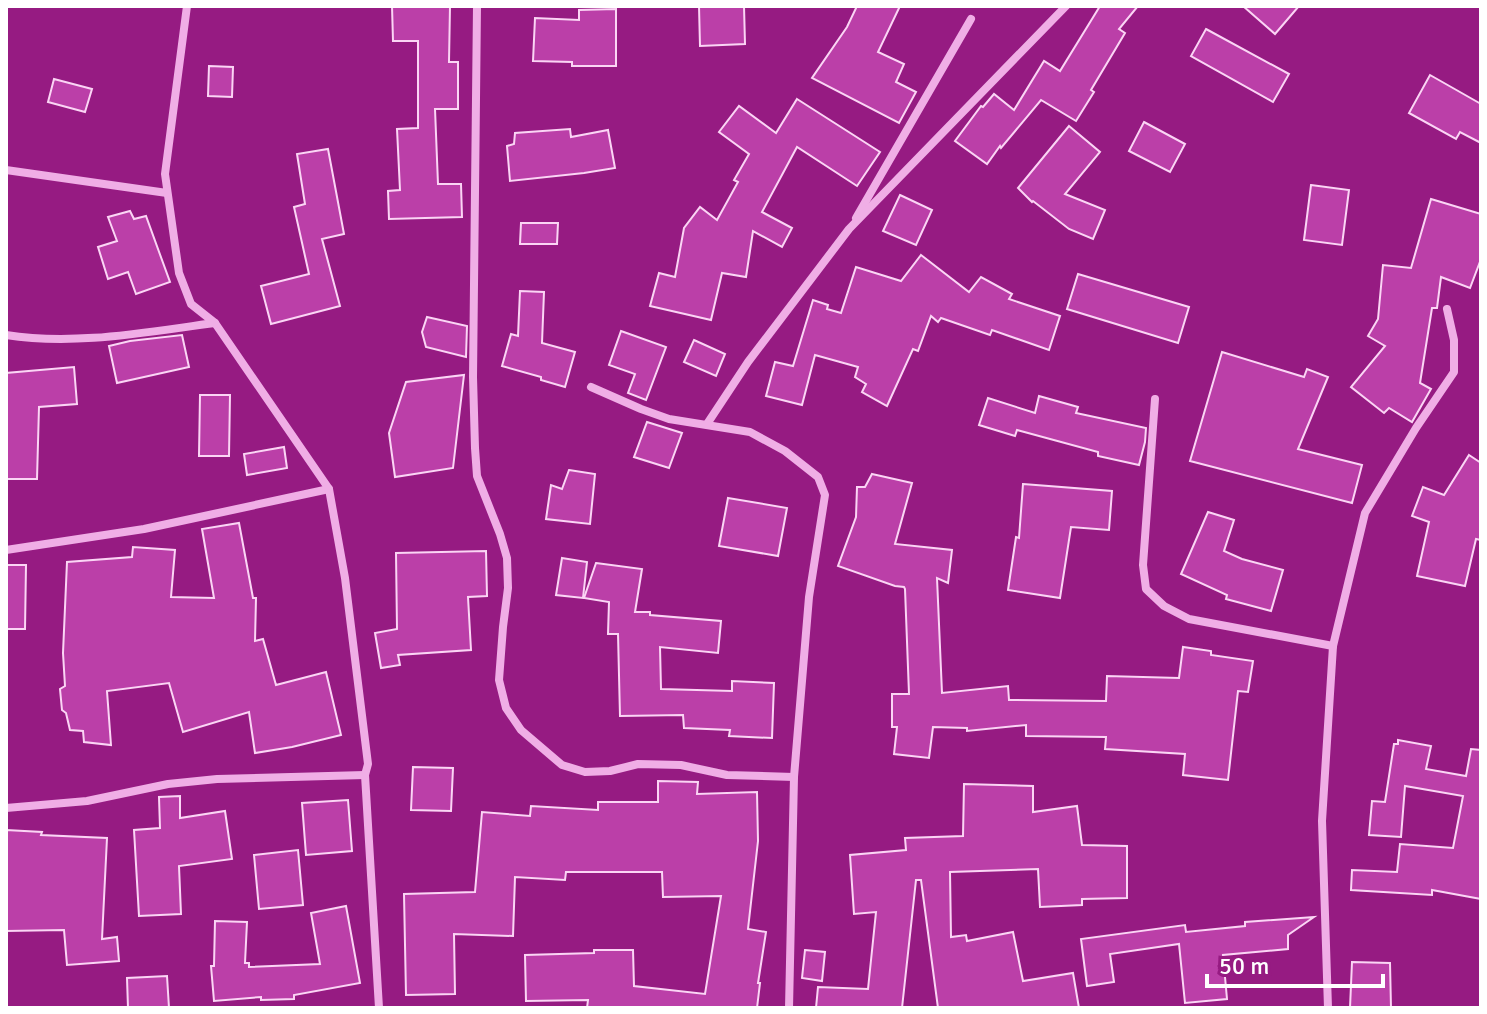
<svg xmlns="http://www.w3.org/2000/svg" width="1487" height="1014" font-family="Signika,sans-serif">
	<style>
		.building { fill: #bb3fa8; stroke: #fbd5f5; stroke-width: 2 }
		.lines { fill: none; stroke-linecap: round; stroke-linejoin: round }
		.minor { stroke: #f0aee6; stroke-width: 8 }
	</style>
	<rect width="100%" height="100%" fill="#961b82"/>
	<!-- building -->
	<g class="building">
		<polygon points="392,6 450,6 449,62 458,62 458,109 435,109 438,184 461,184 462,217 389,219 388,191 400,190 397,129 418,128 418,41 393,41"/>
		<polygon points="699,6 744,6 745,44 700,46"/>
		<polygon points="857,6 900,6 878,52 904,64 896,82 916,92 899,123 812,78 847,27"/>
		<polygon points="1100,6 1138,6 1119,29 1125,33 1091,90 1094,92 1076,121 1041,100 1001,148 1000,146 987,164 955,141 981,106 983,107 994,94 1014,110 1044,61 1060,71"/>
		<polygon points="1243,6 1299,6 1275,34"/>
		<polygon points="616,9 616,66 572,66 572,62 533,61 535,18 579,20 579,10"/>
		<polygon points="1206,29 1289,74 1273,102 1191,56"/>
		<polygon points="209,66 233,67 232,97 208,96"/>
		<polygon points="1430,75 1481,104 1481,143 1460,132 1456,139 1409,113"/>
		<polygon points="54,79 92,89 85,112 48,102"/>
		<polygon points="797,99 880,152 857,186 797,147 762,212 792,228 782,247 753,231 746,277 722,273 711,320 650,306 659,273 675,277 684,228 700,207 717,220 738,182 734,180 749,154 719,132 739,106 776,133"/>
		<polygon points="1144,122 1185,144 1170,172 1129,151"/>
		<polygon points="1069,126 1100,152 1065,194 1105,210 1093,239 1069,229 1033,201 1032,202 1018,188"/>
		<polygon points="570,129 571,137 608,130 615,168 584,173 510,181 507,146 514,144 515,133"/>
		<polygon points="328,149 344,234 322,239 340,306 271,324 261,286 309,274 294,207 305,204 297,154"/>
		<polygon points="1311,185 1349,190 1342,245 1304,240"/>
		<polygon points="900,195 932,210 916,245 883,231"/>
		<polygon points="1431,199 1481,214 1481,259 1470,288 1441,277 1437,308 1432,308 1420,383 1431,389 1412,422 1389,408 1384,413 1351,387 1385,346 1368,336 1378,319 1383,265 1411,268"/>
		<polygon points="130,211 134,219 146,216 170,282 136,294 128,272 108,279 98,247 117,241 108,217"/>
		<polygon points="521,223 558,223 557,244 520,244"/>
		<polygon points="921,255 969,292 981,277 1012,294 1009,299 1060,316 1049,350 992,330 990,335 941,318 938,322 931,316 918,351 913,349 887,406 862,392 866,384 855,377 858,367 815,355 802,405 766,396 775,362 793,366 813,300 828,305 827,309 841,313 856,267 901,281"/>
		<polygon points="1078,274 1189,307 1178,343 1067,309"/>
		<polygon points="520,291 544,292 542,343 575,352 565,387 541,380 541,377 502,366 511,334 518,336"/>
		<polygon points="427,317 467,326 466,357 426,347 422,332"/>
		<polygon points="621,331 666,347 646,400 628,393 635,374 609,365"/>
		<polygon points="182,335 189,367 117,383 109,346 130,341"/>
		<polygon points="694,340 725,354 716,376 684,362"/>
		<polygon points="1222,352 1304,377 1307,369 1328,377 1298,449 1362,465 1352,503 1190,461"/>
		<polygon points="74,367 77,404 39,407 37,479 6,479 6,373"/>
		<polygon points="464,375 453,468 395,477 389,433 406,382"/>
		<polygon points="200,395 230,395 229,456 199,456"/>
		<polygon points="1039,396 1078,407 1076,413 1146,428 1145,442 1139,465 1098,456 1098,452 1017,430 1015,436 979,425 988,398 1035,413"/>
		<polygon points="647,422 682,433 669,468 634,457"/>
		<polygon points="284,447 287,468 247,475 244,454"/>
		<polygon points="1469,455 1481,463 1481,540 1476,539 1465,586 1417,576 1429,522 1412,516 1423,487 1444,495"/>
		<polygon points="569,470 595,474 590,524 546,519 551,485 562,489"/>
		<polygon points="872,474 912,483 895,544 952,550 948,583 937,578 942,693 1008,686 1009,700 1106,701 1107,676 1179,678 1183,647 1211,651 1211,655 1253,661 1248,692 1238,691 1228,780 1183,775 1185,754 1105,749 1106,737 1026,736 1026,725 967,731 967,728 933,727 929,758 894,754 897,727 892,727 892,694 909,694 905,589 904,587 895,586 838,566 856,517 857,487 865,487"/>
		<polygon points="1023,484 1112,491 1109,530 1071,527 1060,598 1008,590 1016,537 1019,538"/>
		<polygon points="728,498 787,508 778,556 719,546"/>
		<polygon points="1208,512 1234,520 1224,551 1242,559 1283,570 1271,611 1226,599 1227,595 1181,574"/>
		<polygon points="239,523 253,598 256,598 255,641 263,639 276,685 326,672 341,735 292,747 255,753 249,712 183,732 169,683 107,691 111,745 84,742 83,731 70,730 66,713 62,710 60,689 65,686 63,653 67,562 132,557 133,547 175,550 171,597 214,598 202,529"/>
		<polygon points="486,551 487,596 468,597 471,650 398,655 400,665 381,668 375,633 397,629 396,553"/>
		<polygon points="562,558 587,562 583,598 556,595"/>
		<polygon points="596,563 642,569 635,612 650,612 650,615 721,621 718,653 660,647 661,689 732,691 732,681 774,683 772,738 729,736 730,730 684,728 683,715 620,716 618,634 608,634 609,602 584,598"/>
		<polygon points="6,565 26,565 25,629 6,629"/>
		<polygon points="1398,740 1431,746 1426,769 1466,776 1471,749 1481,750 1481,899 1432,890 1432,895 1351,890 1352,870 1397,872 1400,844 1453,848 1463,796 1405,786 1401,837 1369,835 1372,801 1385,802 1394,744 1398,744"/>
		<polygon points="413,767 453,768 451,811 411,810"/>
		<polygon points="658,781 698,782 697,794 757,792 758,841 748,929 766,932 758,983 760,983 757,1008 587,1008 588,1000 526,1001 525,955 594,953 594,950 633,950 634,986 705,994 721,896 663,897 662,872 566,872 565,880 515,877 513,936 454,934 455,994 406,995 404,894 475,892 482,812 530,816 531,806 598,810 598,802 658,802"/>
		<polygon points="964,784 1033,786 1033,812 1077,806 1082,845 1127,846 1127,898 1082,899 1082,905 1040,907 1038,869 950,872 951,937 966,935 967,941 1013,932 1023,981 1073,973 1079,1008 938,1008 921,880 916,880 902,1008 816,1008 818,987 868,989 876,912 854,914 850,855 906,850 905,838 963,836"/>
		<polygon points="180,796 180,818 225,811 232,859 179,866 181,914 139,916 134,830 160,828 159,797"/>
		<polygon points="348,800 352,851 306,855 302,803"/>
		<polygon points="6,830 42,832 41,835 107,838 102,939 117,937 119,961 67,965 64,930 6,931"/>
		<polygon points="298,850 303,905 259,909 254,855"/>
		<polygon points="346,906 360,983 294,995 294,999 261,1000 261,997 214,1001 211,966 214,966 215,921 247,922 245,963 249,963 249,967 320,964 311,913"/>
		<polygon points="1314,917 1288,935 1288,949 1223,955 1227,999 1185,1003 1179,944 1110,954 1114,982 1087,986 1081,939 1185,925 1186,932 1245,926 1245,922"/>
		<polygon points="805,950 825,952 822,981 802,978"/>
		<polygon points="1352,962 1390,963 1391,1008 1350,1008"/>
		<polygon points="167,976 169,1008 128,1008 127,978"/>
	</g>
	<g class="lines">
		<!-- minor -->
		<g class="minor">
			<polyline points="187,6 165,174 179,273 191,304 215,323 329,489 345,578 368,764 365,775 379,1008"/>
			<polyline points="477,6 473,377 475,448 477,476 500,534 507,558 508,588 503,627 499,680 506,708 521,730 562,765 585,772 610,771 638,764 681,765 727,775 794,777"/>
			<polyline points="6,170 167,193"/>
			<polyline points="856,218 971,19"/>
			<path d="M6,335C75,346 146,332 215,323"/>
			<polyline points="591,387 641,409 669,419 750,432 785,451 818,477 825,495 809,597 794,777 789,1008"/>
			<polyline points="1155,399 1143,565 1146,589 1164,606 1189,619 1333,646"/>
			<polyline points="707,424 748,362 849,229 1066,6"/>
			<polyline points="6,550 144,529 329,489"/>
			<polyline points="6,808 87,801 168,784 217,779 365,775"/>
			<polyline points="1328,1008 1322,821 1333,646 1365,513 1416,428 1454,372 1454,340 1447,309"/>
		</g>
	</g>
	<!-- border -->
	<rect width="1487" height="1014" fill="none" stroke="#ffffff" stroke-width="16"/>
	<!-- scale -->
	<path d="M1207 974v12h176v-12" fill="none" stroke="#ffffff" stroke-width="4"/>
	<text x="1219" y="974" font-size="24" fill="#ffffff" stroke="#961b82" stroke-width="6" paint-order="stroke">50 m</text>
</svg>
